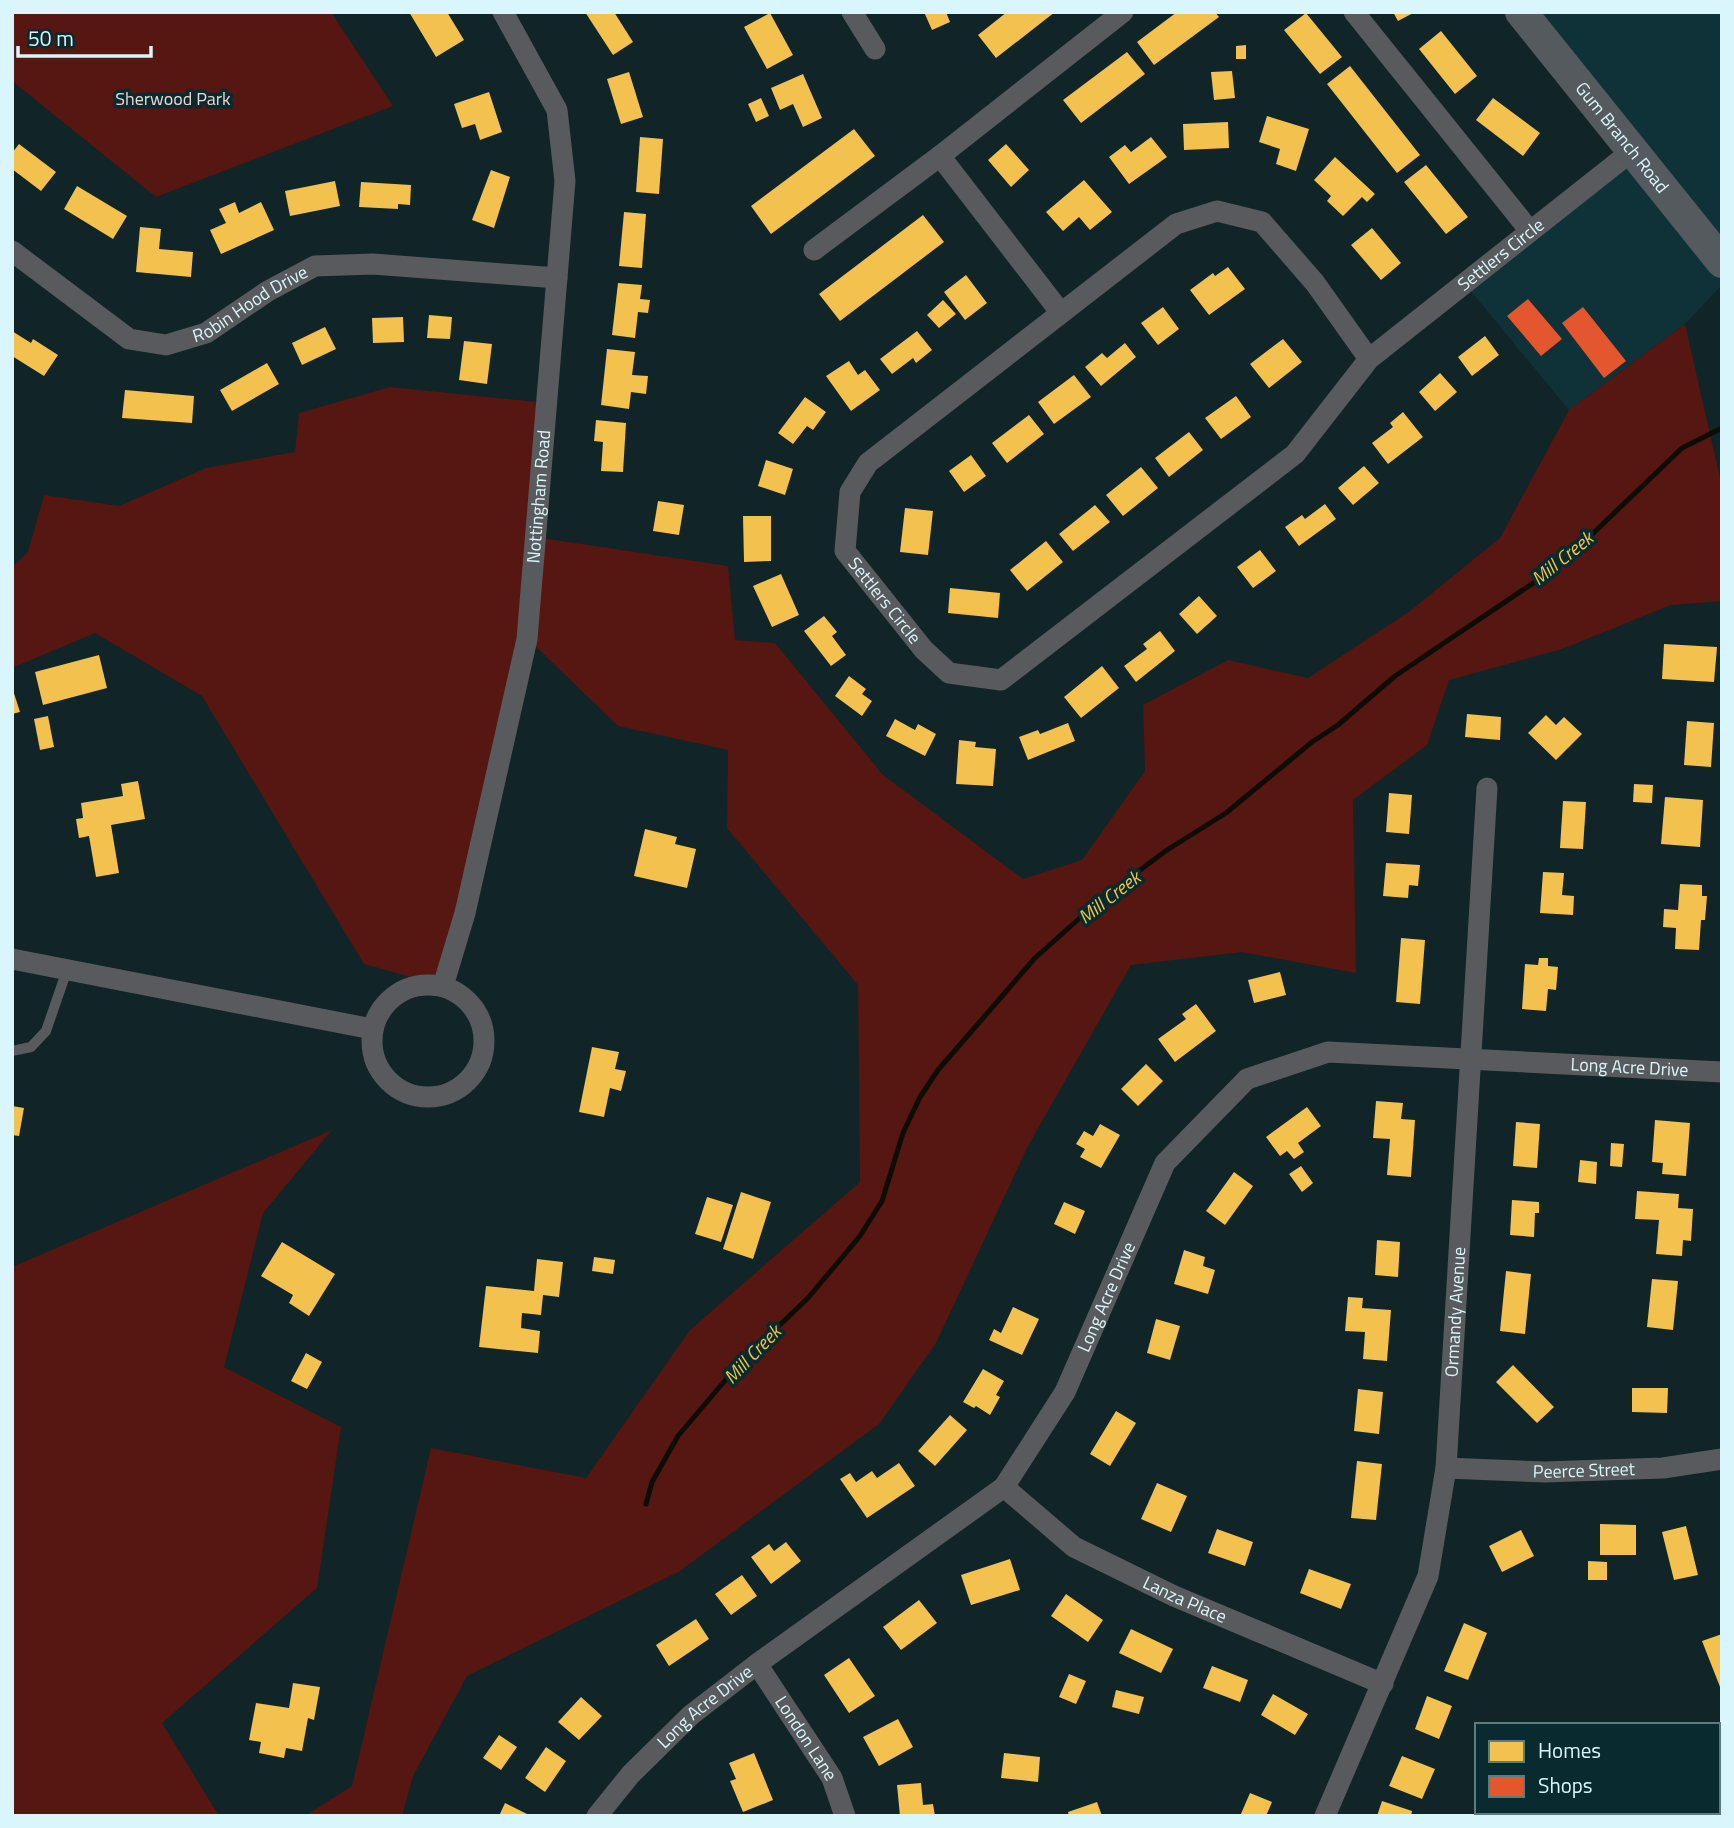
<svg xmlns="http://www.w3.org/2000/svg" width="1734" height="1828" font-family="'Titillium Web',sans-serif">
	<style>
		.built { fill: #0e3238 }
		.green { fill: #561611 }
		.homes { fill: #f2c14e }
		.shops { fill: #e4572e }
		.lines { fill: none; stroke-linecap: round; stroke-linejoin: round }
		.stream { stroke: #0f0c05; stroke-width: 5 }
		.lane { stroke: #585a5e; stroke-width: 10 }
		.street { stroke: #585a5e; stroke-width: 21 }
		.primary { stroke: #555a5f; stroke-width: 32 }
		.labels { text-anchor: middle; stroke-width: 7; stroke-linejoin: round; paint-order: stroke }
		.park-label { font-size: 18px; fill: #efd4d0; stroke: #092a2f }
		.street-label { font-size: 18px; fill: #d8f6fb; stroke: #092a2f }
		.water-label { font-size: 19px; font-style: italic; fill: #f4c73f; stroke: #092a2f }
	</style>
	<rect width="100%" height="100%" fill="#112427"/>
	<!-- built -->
	<polygon class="built" points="1521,12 1722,12 1722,285 1685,324 1569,410 1460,278 1632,151"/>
	<!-- green -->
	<g class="green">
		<polygon points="12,12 331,12 393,106 156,197 12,81"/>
		<polygon points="1685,324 1722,487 1722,601 1671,605 1562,649 1449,680 1427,745 1353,800 1356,973 1242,952 1131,965 1028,1146 936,1343 879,1424 680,1571 467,1676 413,1776 402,1816 305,1816 352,1786 431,1448 586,1478 690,1330 860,1182 858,985 727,828 728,750 618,726 528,639 443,986 364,964 202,696 95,633 12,668 12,567 28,552 44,495 119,506 206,468 295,452 299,413 390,387 547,403 535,537 728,566 735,640 775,643 883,775 1023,879 1082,860 1145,771 1143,705 1228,660 1308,678 1410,611 1500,538 1569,410"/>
		<polygon points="332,1130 263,1213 224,1367 341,1427 317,1588 162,1723 219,1816 12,1816 12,1267"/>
	</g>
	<!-- homes -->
	<g class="homes">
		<polygon points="409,12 441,12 442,14 447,12 464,40 436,57"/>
		<polygon points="585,12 614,12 633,42 613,55"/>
		<polygon points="924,12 946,12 950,22 932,30"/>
		<polygon points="1007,12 1055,12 996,58 978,35"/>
		<polygon points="1177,12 1215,12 1219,17 1154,65 1137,42"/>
		<polygon points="1393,12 1415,12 1398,21"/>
		<polygon points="770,13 793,55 767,69 744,27"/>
		<polygon points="1306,13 1342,57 1320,74 1284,30"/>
		<polygon points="1441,31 1477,76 1455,94 1419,49"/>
		<polygon points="1246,45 1246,59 1236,59 1236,46"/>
		<polygon points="1127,52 1145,74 1081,123 1063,100"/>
		<polygon points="1350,66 1420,155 1397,173 1327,84"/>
		<polygon points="1232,71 1235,98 1214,100 1211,72"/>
		<polygon points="629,72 643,117 621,124 607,79"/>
		<polygon points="803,74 822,118 803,127 793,104 780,110 771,88"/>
		<polygon points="489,92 502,132 480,140 475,124 462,128 454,104"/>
		<polygon points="761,98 769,116 756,122 748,104"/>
		<polygon points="1493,98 1540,133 1523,156 1476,120"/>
		<polygon points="1267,116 1309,129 1296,171 1276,164 1280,149 1259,142"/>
		<polygon points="1228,122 1229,148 1184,150 1183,124"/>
		<polygon points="854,129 875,156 771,234 751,206"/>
		<polygon points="640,137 663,139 659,194 636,192"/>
		<polygon points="1151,137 1167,157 1129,184 1109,157 1125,145 1131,152"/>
		<polygon points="19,144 56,172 41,191 12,169 12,153"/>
		<polygon points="1006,144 1029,170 1011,187 988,160"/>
		<polygon points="1335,157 1375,194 1367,202 1362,197 1343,216 1327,201 1331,196 1314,180"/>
		<polygon points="1426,165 1468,217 1446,234 1404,182"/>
		<polygon points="491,170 510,177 494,228 472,220"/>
		<polygon points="1084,180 1112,212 1090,230 1079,217 1063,231 1046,212"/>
		<polygon points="335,181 340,206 290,216 285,191"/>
		<polygon points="361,182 411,185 410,205 398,204 398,209 359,207"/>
		<polygon points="77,186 127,216 113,239 64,209"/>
		<polygon points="235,202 239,213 261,202 274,230 221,254 210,230 226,223 219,209"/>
		<polygon points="624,212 646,214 642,268 619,266"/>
		<polygon points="923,215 944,242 840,321 819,294"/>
		<polygon points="140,227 161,229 159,249 193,252 191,277 136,272"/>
		<polygon points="1372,228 1401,263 1381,280 1351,245"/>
		<polygon points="1228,267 1245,289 1209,315 1190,290 1213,273 1215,276"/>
		<polygon points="966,275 987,303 965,320 944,292"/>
		<polygon points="618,283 642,285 640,299 650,300 648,313 638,312 635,338 612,335"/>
		<polygon points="943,300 956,314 939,328 927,315"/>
		<polygon points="1163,307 1179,329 1158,345 1141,323"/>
		<polygon points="429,315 452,317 450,339 427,338"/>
		<polygon points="403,317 404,342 373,343 372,318"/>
		<polygon points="325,327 336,349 302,365 292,343"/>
		<polygon points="12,331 31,343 33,339 58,355 44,376 12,356"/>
		<polygon points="917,331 932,350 916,363 913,358 892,374 880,359"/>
		<polygon points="1485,336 1499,355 1472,376 1458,357"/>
		<polygon points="1283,339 1302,362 1269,388 1250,364"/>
		<polygon points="464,341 492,344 487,384 459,380"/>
		<polygon points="1125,343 1136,357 1101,386 1085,367 1102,353 1107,358"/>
		<polygon points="607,349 635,352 632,375 648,376 646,394 631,392 629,409 601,405"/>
		<polygon points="849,361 858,375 865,370 880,390 851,411 826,376"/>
		<polygon points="267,363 279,384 232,411 220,390"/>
		<polygon points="1440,373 1457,392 1435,411 1419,392"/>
		<polygon points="1074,375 1091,397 1054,424 1038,402"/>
		<polygon points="125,390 194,396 192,423 122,418"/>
		<polygon points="1236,396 1251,417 1221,439 1205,418"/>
		<polygon points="805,397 826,412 813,430 807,426 793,444 778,433"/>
		<polygon points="1403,412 1423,437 1388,464 1372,443 1393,427 1390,423"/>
		<polygon points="1029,415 1044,434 1007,463 992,443"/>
		<polygon points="596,420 626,423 623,472 601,471 603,442 594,441"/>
		<polygon points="1189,432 1203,450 1169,477 1155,458"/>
		<polygon points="971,455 986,476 964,492 949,471"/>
		<polygon points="766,460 793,469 785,495 758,486"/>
		<polygon points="1364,466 1379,483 1353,505 1338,488"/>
		<polygon points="1141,467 1158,488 1123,516 1106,495"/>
		<polygon points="658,501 684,505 679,535 653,531"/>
		<polygon points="1325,504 1336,519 1299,546 1285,527 1302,515 1305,519"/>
		<polygon points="1095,505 1110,522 1073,551 1059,534"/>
		<polygon points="905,508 933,511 928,555 900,552"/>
		<polygon points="743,516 771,516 771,561 744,562"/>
		<polygon points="1046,541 1063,562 1027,591 1010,570"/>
		<polygon points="1260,550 1276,571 1253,588 1237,567"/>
		<polygon points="781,574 799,615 772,627 753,586"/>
		<polygon points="950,588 1000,593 998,618 948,613"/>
		<polygon points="1199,596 1217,616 1197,634 1179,614"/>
		<polygon points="824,616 837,632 832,636 846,655 831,666 804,631"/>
		<polygon points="1160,631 1175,651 1136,682 1124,666 1147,649 1143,644"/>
		<polygon points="1664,644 1717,647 1714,682 1662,679"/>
		<polygon points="99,655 107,688 43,705 35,672"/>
		<polygon points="1102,666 1119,688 1081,718 1064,697"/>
		<polygon points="849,676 866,689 862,694 872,701 862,716 835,696"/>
		<polygon points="12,687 20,712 12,714"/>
		<polygon points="1467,714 1501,717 1500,740 1465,737"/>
		<polygon points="1546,715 1556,725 1564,717 1582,734 1556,760 1528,733"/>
		<polygon points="48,716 54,747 40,750 34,719"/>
		<polygon points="895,719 915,730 918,724 936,734 925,756 886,736"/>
		<polygon points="1687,721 1714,723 1711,767 1684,765"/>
		<polygon points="1068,723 1075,741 1028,760 1019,737 1038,730 1040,734"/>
		<polygon points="959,740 976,742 975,747 996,749 993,786 956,784"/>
		<polygon points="138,781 145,819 111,825 119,873 96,877 89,836 79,838 76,819 83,818 81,803 123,796 121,784"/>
		<polygon points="1634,784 1653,785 1652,803 1633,802"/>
		<polygon points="1389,793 1412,795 1409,834 1386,832"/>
		<polygon points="1665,797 1703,800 1700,847 1661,844"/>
		<polygon points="1563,801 1586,802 1583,849 1560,848"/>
		<polygon points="645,829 677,837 675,844 696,849 687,888 634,876"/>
		<polygon points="1386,863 1420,865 1418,886 1409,885 1408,898 1383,896"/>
		<polygon points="1543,872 1564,873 1562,895 1574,896 1573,915 1540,913"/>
		<polygon points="1680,884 1702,885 1702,896 1707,896 1705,920 1701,920 1699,950 1675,949 1676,928 1663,927 1664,909 1678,910"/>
		<polygon points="1401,938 1425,940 1420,1004 1396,1002"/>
		<polygon points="1539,958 1548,958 1548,966 1558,967 1556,990 1548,989 1546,1011 1522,1009 1525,964 1538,965"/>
		<polygon points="1280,972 1286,995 1254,1003 1248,980"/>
		<polygon points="1196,1004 1216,1031 1175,1062 1158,1039 1186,1019 1182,1014"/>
		<polygon points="592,1047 619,1052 615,1069 626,1071 621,1091 610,1088 604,1117 579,1112"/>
		<polygon points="1146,1064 1163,1081 1138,1106 1121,1089"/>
		<polygon points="1376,1101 1403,1103 1401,1119 1415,1120 1411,1177 1387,1175 1390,1139 1373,1138"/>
		<polygon points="12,1106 24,1108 19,1136 12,1135"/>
		<polygon points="1307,1107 1321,1126 1298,1143 1304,1152 1294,1159 1287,1151 1280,1156 1266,1137"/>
		<polygon points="1655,1120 1690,1123 1686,1176 1662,1174 1663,1163 1652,1162"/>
		<polygon points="1516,1122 1540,1124 1537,1168 1513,1166"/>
		<polygon points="1100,1124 1120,1135 1101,1168 1080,1157 1085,1149 1076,1144 1084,1131 1093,1136"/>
		<polygon points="1611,1143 1624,1144 1622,1167 1610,1166"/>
		<polygon points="1580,1160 1597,1162 1596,1184 1578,1182"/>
		<polygon points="1301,1166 1313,1183 1302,1192 1289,1174"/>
		<polygon points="1234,1172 1253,1186 1225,1225 1206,1211"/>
		<polygon points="1637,1191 1679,1194 1678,1208 1693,1209 1691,1241 1683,1240 1682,1256 1656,1254 1659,1220 1635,1219"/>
		<polygon points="741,1192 771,1202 753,1259 723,1249"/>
		<polygon points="707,1197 733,1205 721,1242 695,1234"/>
		<polygon points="1512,1200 1539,1202 1539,1213 1535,1213 1534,1237 1510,1235"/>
		<polygon points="1064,1202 1085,1211 1075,1234 1054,1224"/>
		<polygon points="1377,1240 1400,1242 1398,1277 1375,1275"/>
		<polygon points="282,1242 335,1274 309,1316 289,1303 293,1295 261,1276"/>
		<polygon points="1184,1250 1205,1257 1203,1266 1215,1270 1208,1294 1174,1284"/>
		<polygon points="594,1257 615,1260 613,1274 592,1271"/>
		<polygon points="537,1259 563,1262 559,1297 543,1295 541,1315 522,1313 521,1328 540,1331 538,1353 479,1347 486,1286 534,1291"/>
		<polygon points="1506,1271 1531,1274 1525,1334 1500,1331"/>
		<polygon points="1652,1279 1678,1281 1673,1330 1647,1327"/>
		<polygon points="1348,1297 1363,1298 1362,1308 1391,1310 1387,1361 1363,1359 1365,1332 1345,1331"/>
		<polygon points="1013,1307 1039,1319 1022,1355 989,1340 994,1329 1001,1333"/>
		<polygon points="1156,1319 1180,1326 1170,1360 1147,1353"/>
		<polygon points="306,1353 322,1362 307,1389 291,1381"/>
		<polygon points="1513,1365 1554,1407 1537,1423 1496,1382"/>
		<polygon points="983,1369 1004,1381 996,1395 1000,1397 990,1415 976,1406 974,1408 963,1402"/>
		<polygon points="1632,1388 1668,1388 1667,1413 1632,1412"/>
		<polygon points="1358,1389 1383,1392 1379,1434 1354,1431"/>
		<polygon points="1116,1411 1136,1423 1110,1466 1090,1454"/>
		<polygon points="950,1415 967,1430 935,1466 918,1451"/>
		<polygon points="1357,1461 1382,1464 1376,1520 1351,1518"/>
		<polygon points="899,1463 915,1486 867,1518 840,1479 850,1473 856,1482 872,1471 877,1478"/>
		<polygon points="1157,1483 1187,1496 1171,1532 1141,1519"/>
		<polygon points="1600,1524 1636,1525 1636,1555 1600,1555"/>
		<polygon points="1686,1526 1698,1575 1674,1580 1662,1532"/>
		<polygon points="1217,1529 1253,1542 1245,1566 1208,1553"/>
		<polygon points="1521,1530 1534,1556 1502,1572 1489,1546"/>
		<polygon points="786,1542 801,1561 771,1584 751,1557 769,1544 774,1551"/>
		<polygon points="1010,1559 1020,1590 971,1605 961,1575"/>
		<polygon points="1588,1561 1607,1562 1607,1580 1588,1580"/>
		<polygon points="1309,1569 1351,1584 1341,1609 1300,1593"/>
		<polygon points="742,1575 757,1596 731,1615 715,1594"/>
		<polygon points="1066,1594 1103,1620 1088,1642 1051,1616"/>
		<polygon points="919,1600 937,1623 901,1650 883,1627"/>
		<polygon points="696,1619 709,1639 669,1666 656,1645"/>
		<polygon points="1464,1623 1487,1633 1468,1680 1444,1671"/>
		<polygon points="1131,1629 1173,1649 1161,1673 1119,1653"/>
		<polygon points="1722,1634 1722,1692 1702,1641"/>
		<polygon points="849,1658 875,1696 849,1713 824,1675"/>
		<polygon points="1212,1666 1248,1680 1240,1702 1203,1688"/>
		<polygon points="1069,1674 1086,1681 1076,1704 1059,1697"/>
		<polygon points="293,1683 320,1687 314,1720 308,1718 302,1751 286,1748 284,1758 259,1753 261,1742 249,1740 256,1703 289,1708"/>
		<polygon points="1116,1690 1144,1697 1139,1714 1112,1707"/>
		<polygon points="1273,1694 1308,1714 1295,1735 1261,1715"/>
		<polygon points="1427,1696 1452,1706 1439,1739 1415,1729"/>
		<polygon points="581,1697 602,1716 579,1740 558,1722"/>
		<polygon points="898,1719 913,1747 879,1766 863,1737"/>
		<polygon points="499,1735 517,1747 501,1770 483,1758"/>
		<polygon points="546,1747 566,1761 545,1792 525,1778"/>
		<polygon points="754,1753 773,1800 743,1812 730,1781 736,1779 729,1763"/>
		<polygon points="1004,1753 1040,1757 1038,1782 1001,1778"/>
		<polygon points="1402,1756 1435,1769 1422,1799 1389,1786"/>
		<polygon points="921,1783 923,1805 933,1804 935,1816 900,1816 897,1785"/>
		<polygon points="1250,1793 1272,1802 1266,1816 1240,1816"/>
		<polygon points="1382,1801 1412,1811 1411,1816 1377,1816"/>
		<polygon points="1097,1802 1102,1816 1069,1816 1068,1812"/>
		<polygon points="505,1803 531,1816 499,1816"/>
	</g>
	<!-- shops -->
	<g class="shops">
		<polygon points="1528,299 1562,339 1541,356 1507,316"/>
		<polygon points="1583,307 1626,361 1604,378 1562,323"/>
	</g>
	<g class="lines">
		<!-- stream -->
		<polyline class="stream" points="646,1504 652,1482 678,1436 739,1364 808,1298 860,1236 882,1201 903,1133 920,1097 938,1070 1035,958 1100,900 1167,850 1226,813 1312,742 1338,725 1395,676 1560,565 1682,448 1722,428"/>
		<!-- lane -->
		<polyline class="lane" points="12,1051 31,1047 46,1031 67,970"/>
		<!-- street -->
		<g class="street">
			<polyline points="852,12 875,49"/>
			<polyline points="1354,12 1530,231"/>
			<polyline points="940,156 1061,313"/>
			<polyline points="814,250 940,156 1123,12"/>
			<path id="s1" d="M12,251L129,339L166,345L206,333L268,291L315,266L373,264L557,278"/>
			<path id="s2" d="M1369,359L1315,283L1262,222L1217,211L1176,224L868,463L850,492L845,551L924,650L949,673L1001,680L1295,454L1369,359L1632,151"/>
			<polyline points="12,959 372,1029"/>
			<circle cx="428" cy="1041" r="56"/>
			<path id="s3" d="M443,986L465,913L527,639L565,181L557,110L503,12"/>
			<path id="s4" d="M1446,1468L1545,1472L1663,1468L1722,1459"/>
			<path id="s5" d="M1004,1487L1074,1547L1174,1596L1383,1684"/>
			<path id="s6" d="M757,1664L832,1778L845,1816"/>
			<path id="s7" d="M597,1816L631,1774L691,1715L757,1664L1004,1487L1065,1392L1165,1163L1247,1079L1328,1052L1722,1072"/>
			<path id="s8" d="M1325,1816L1428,1576L1446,1468L1487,788"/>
		</g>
		<!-- primary -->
		<path class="primary" id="s9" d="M1521,12L1722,262"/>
	</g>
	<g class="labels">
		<!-- park labels -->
		<g class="park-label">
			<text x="173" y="105">Sherwood Park</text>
		</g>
		<!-- street labels -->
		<g class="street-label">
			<text dy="6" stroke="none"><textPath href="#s9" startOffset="161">Gum Branch Road</textPath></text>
			<text dy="6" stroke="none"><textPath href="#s2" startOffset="1619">Settlers Circle</textPath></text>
			<text dy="6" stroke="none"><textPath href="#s1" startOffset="278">Robin Hood Drive</textPath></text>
			<text dy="6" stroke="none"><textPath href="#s3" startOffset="500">Nottingham Road</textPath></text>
			<text dy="6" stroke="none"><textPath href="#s2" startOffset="810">Settlers Circle</textPath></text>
			<text dy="6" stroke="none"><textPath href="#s7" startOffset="1393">Long Acre Drive</textPath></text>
			<text dy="6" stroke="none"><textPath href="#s7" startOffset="742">Long Acre Drive</textPath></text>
			<text dy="6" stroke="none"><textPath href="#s8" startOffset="527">Ormandy Avenue</textPath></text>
			<text dy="6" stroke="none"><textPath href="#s4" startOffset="138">Peerce Street</textPath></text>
			<text dy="6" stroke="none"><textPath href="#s5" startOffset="215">Lanza Place</textPath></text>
			<text dy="6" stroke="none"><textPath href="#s7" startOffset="154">Long Acre Drive</textPath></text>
			<text dy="6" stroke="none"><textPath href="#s6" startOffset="89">London Lane</textPath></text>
		</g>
		<!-- water labels -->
		<g class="water-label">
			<text transform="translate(1562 558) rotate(-39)" y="7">Mill Creek</text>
			<text transform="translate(1109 897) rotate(-38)" y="7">Mill Creek</text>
			<text transform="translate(752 1354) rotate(-46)" y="7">Mill Creek</text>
		</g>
	</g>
	<!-- border -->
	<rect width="1734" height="1828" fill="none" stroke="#d8f6fb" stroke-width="28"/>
	<!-- legend -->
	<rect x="1475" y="1723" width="245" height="91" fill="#092a2f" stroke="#5c7c81" stroke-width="2"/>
	<rect x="1489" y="1741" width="35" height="21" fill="#f2c14e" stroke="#5c7c81" stroke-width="2"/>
	<text x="1538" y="1758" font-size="21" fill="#d8f6fb">Homes</text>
	<rect x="1489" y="1776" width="35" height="21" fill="#e4572e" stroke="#5c7c81" stroke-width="2"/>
	<text x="1538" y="1793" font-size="21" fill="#d8f6fb">Shops</text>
	<!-- scale -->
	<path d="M18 46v10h133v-10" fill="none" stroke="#d8f6fb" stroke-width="3.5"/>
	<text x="28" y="46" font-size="21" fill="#d8f6fb" stroke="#092a2f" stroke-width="5" paint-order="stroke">50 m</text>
</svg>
